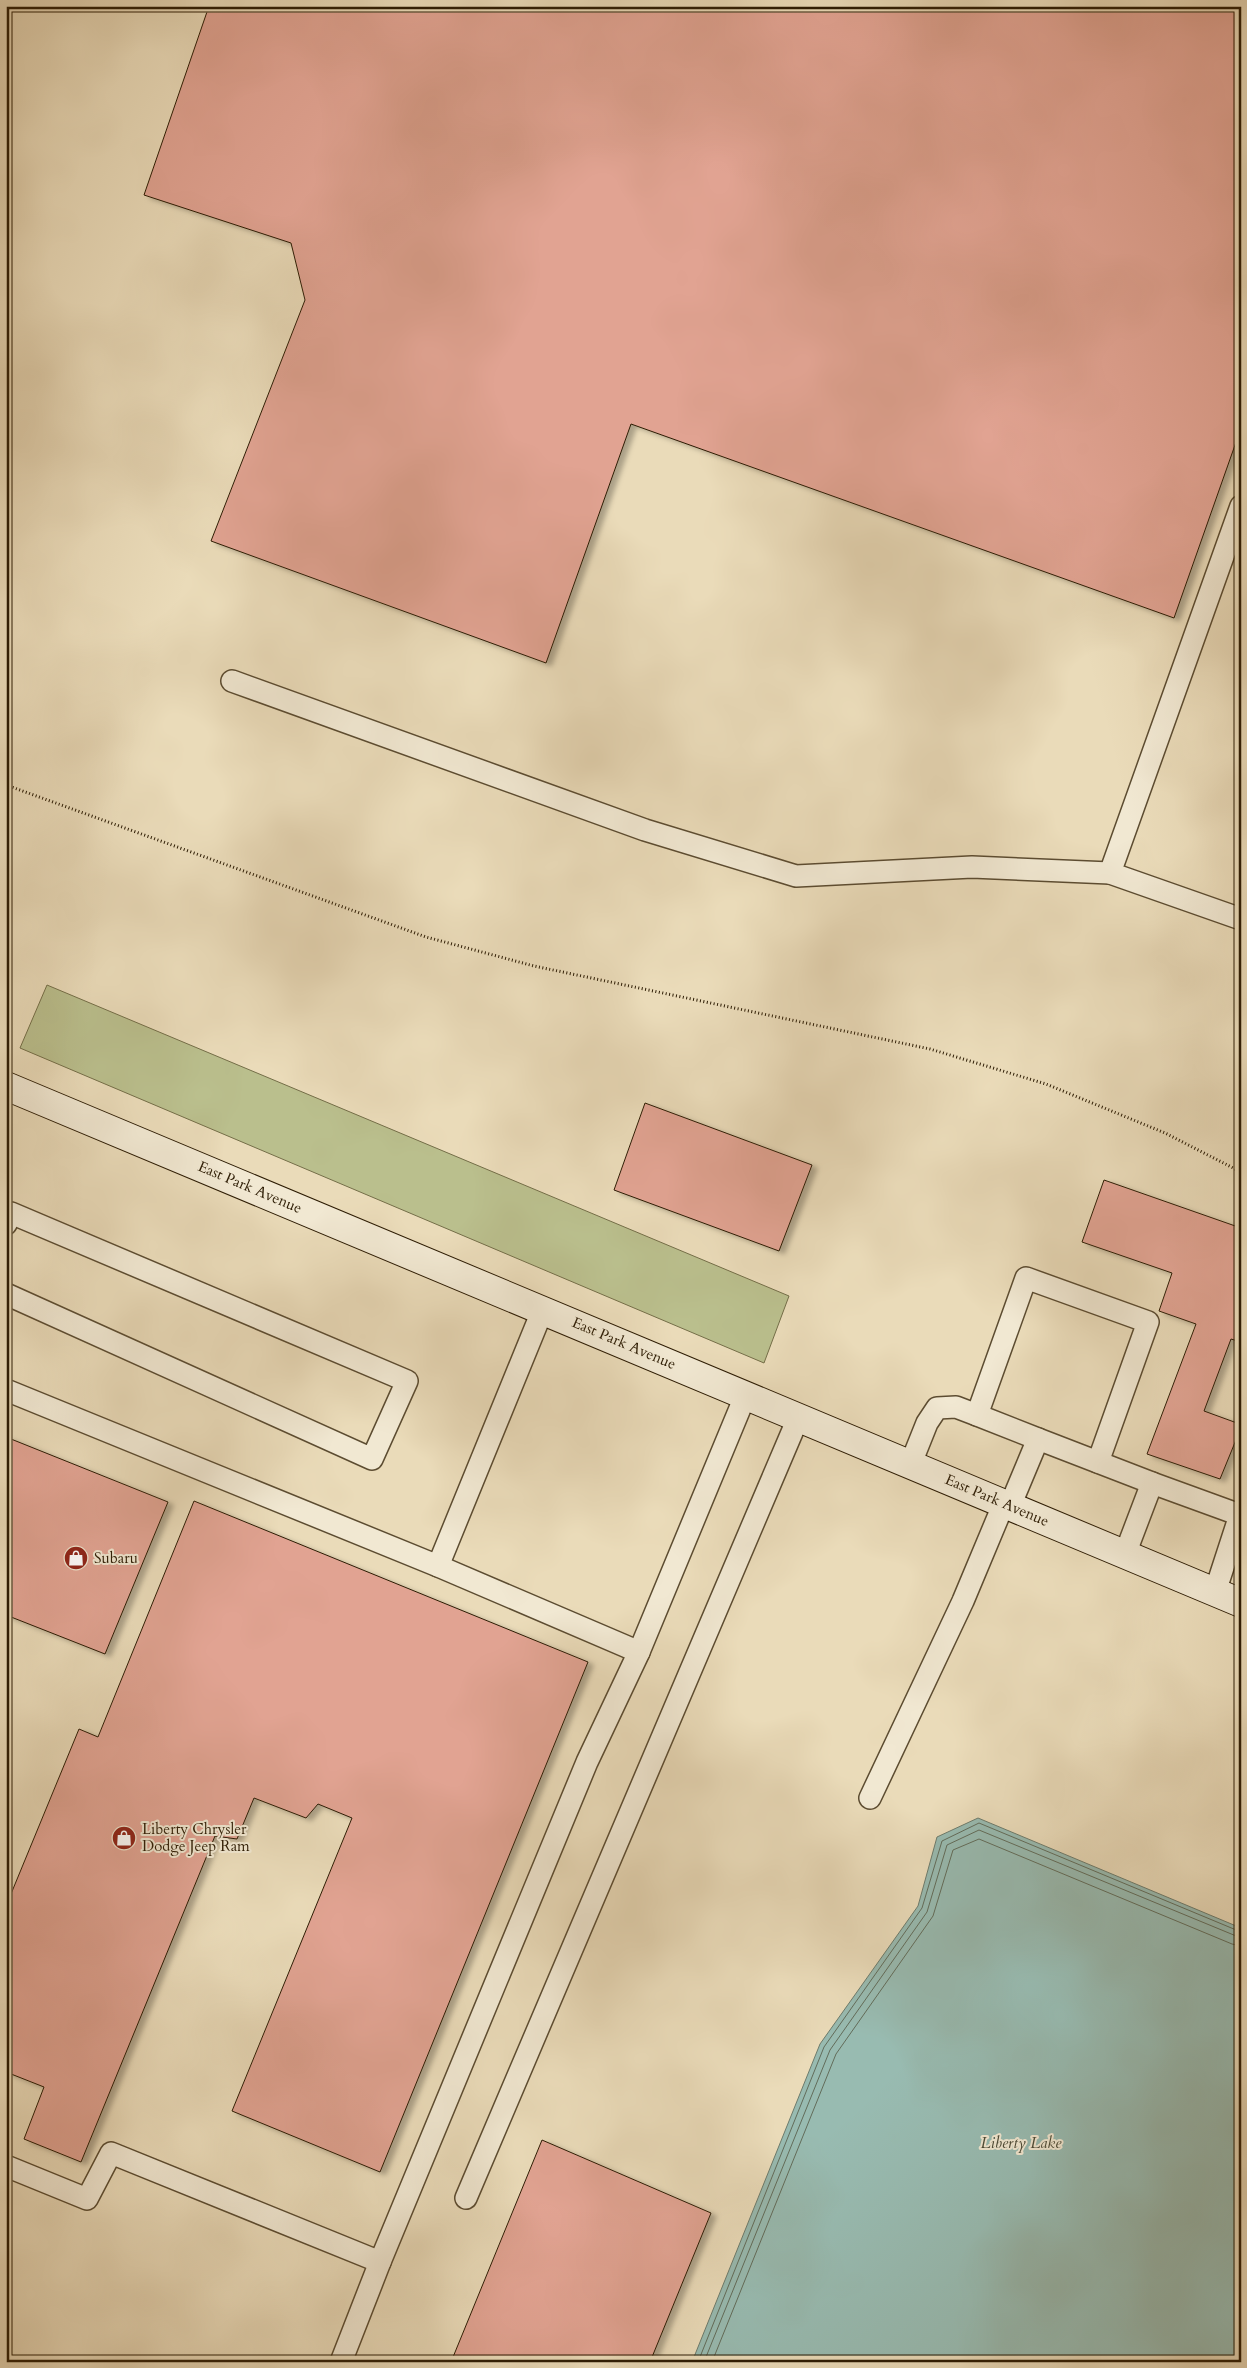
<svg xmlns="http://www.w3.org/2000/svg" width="1247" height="2368" font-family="Cardo,serif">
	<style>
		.green { fill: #babf8d; stroke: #746e48 }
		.water { fill: #98bbb1; stroke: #6d7b6c }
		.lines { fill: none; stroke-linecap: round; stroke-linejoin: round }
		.shore { stroke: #626c5a; stroke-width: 1 }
		.building { fill: #e1a392; stroke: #2d1c04; filter: url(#shadow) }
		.lane-casing { stroke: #5c4c31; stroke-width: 24 }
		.secondary-casing { stroke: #2d1c04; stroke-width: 30 }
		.path { stroke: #2d1c04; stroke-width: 3; stroke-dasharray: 1 2.5; stroke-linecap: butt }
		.lane { stroke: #f1e8d2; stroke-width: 21 }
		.secondary { stroke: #f1e8d2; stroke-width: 28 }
		.labels { text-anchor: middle; stroke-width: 4; stroke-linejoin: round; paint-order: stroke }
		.street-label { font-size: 15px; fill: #2d1c04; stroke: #f1e8d2 }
		.poi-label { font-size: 15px; fill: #2d1c04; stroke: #f1e8d2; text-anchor: start }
		.water-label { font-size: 16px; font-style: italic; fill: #4d4c38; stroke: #f1e8d2 }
	</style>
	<defs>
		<filter id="shadow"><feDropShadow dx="5.5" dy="3" stdDeviation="2.5" flood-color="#0004"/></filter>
	</defs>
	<rect width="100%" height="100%" fill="#eadbb9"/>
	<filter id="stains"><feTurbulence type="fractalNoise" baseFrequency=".004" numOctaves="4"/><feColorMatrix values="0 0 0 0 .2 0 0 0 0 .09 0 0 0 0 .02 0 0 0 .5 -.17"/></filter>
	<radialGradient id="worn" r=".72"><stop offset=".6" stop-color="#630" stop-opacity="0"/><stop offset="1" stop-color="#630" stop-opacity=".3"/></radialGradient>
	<!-- green -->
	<polygon class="green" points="47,985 789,1296 764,1363 20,1048"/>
	<!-- water -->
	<polygon class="water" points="978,1818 1241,1928 1241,2362 692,2362 820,2044 918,1906 937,1837"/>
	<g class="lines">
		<!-- shore -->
		<g class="shore">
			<polyline points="698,2362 824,2047 922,1908 942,1841 979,1823 1241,1932"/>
			<polyline points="704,2362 830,2050 927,1912 947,1845 979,1830 1241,1938"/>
			<polyline points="712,2362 836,2054 933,1916 953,1850 979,1839 1232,1944 1241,1946"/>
		</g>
	</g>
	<!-- building -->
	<g class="building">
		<polygon points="209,6 1241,6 1241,428 1174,618 631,424 546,663 211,541 305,300 291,243 144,195"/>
		<polygon points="645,1103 812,1165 779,1251 614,1190"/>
		<polygon points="1104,1180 1241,1228 1241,1342 1231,1339 1204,1411 1237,1423 1238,1435 1220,1479 1147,1454 1196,1324 1159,1311 1172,1273 1082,1242"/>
		<polygon points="6,1437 168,1502 105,1654 6,1615"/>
		<polygon points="194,1501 588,1662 380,2172 232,2111 352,1818 318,1804 306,1818 254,1798 237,1839 215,1836 81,2162 24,2139 44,2087 6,2072 6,1906 79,1729 98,1737"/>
		<polygon points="542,2140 711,2213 650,2362 451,2362"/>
	</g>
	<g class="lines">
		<!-- lane casing -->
		<g class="lane-casing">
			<g id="lane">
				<polyline points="1241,506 1110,873 1241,919"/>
				<polyline points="232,681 645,830 796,876 972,867 1110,873"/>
				<polyline points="6,1224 11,1213 407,1381 372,1459 6,1294"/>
				<polyline points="6,1390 438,1566 639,1652"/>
				<polyline points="1038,1439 977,1415 1026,1278 1148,1322 1098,1462"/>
				<polyline points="911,1463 927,1423 937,1408 956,1407 977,1415"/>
				<polyline points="1152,1483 1240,1515"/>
				<polyline points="1010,1506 1038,1439 1152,1483 1125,1554"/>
				<polyline points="438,1566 543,1309"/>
				<polyline points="1215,1592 1241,1512"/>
				<polyline points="870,1798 963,1601 1004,1503"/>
				<polyline points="6,2166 87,2199 111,2153 380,2262 587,1762 639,1652 746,1394"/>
				<polyline points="466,2198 799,1416"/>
				<polyline points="341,2362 380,2262"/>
			</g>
		</g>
		<!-- secondary casing -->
		<g class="secondary-casing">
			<polyline id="secondary" points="6,1086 1241,1603"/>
		</g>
		<!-- path -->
		<polyline class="path" points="6,785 426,937 534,966 930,1049 1046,1084 1165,1133 1241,1172"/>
		<!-- lane -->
		<use href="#lane" class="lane"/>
		<!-- secondary -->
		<use href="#secondary" class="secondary"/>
	</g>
	<!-- icons -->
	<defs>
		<g id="shop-disc" transform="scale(1.25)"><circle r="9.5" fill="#8f2418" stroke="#f1e8d2"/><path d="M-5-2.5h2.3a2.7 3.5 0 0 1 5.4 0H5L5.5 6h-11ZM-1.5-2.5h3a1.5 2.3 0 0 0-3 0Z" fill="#fff"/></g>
	</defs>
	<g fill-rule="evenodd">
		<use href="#shop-disc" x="76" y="1558"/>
		<use href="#shop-disc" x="124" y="1838"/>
	</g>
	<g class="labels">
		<!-- street labels -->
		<g class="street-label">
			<text transform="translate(250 1187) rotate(23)" y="5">East Park Avenue</text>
			<text transform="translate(624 1343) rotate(23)" y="5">East Park Avenue</text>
			<text transform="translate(997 1500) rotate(23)" y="5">East Park Avenue</text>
		</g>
		<!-- poi labels -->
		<g class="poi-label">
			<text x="94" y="1563">Subaru</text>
			<text x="142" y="1834">Liberty Chrysler<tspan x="142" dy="17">Dodge Jeep Ram</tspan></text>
		</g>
		<!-- water labels -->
		<g class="water-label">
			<text x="1021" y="2148">Liberty Lake</text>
		</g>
	</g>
	<!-- margin -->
	<rect width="1247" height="2368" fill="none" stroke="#eadbb9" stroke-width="25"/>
	<rect x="8" y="8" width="1232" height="2353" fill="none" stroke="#2d1c04" stroke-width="2.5"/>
	<rect x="12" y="12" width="1222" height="2343" fill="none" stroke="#2d1c04"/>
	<rect width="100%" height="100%" filter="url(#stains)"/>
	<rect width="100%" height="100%" fill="url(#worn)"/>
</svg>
